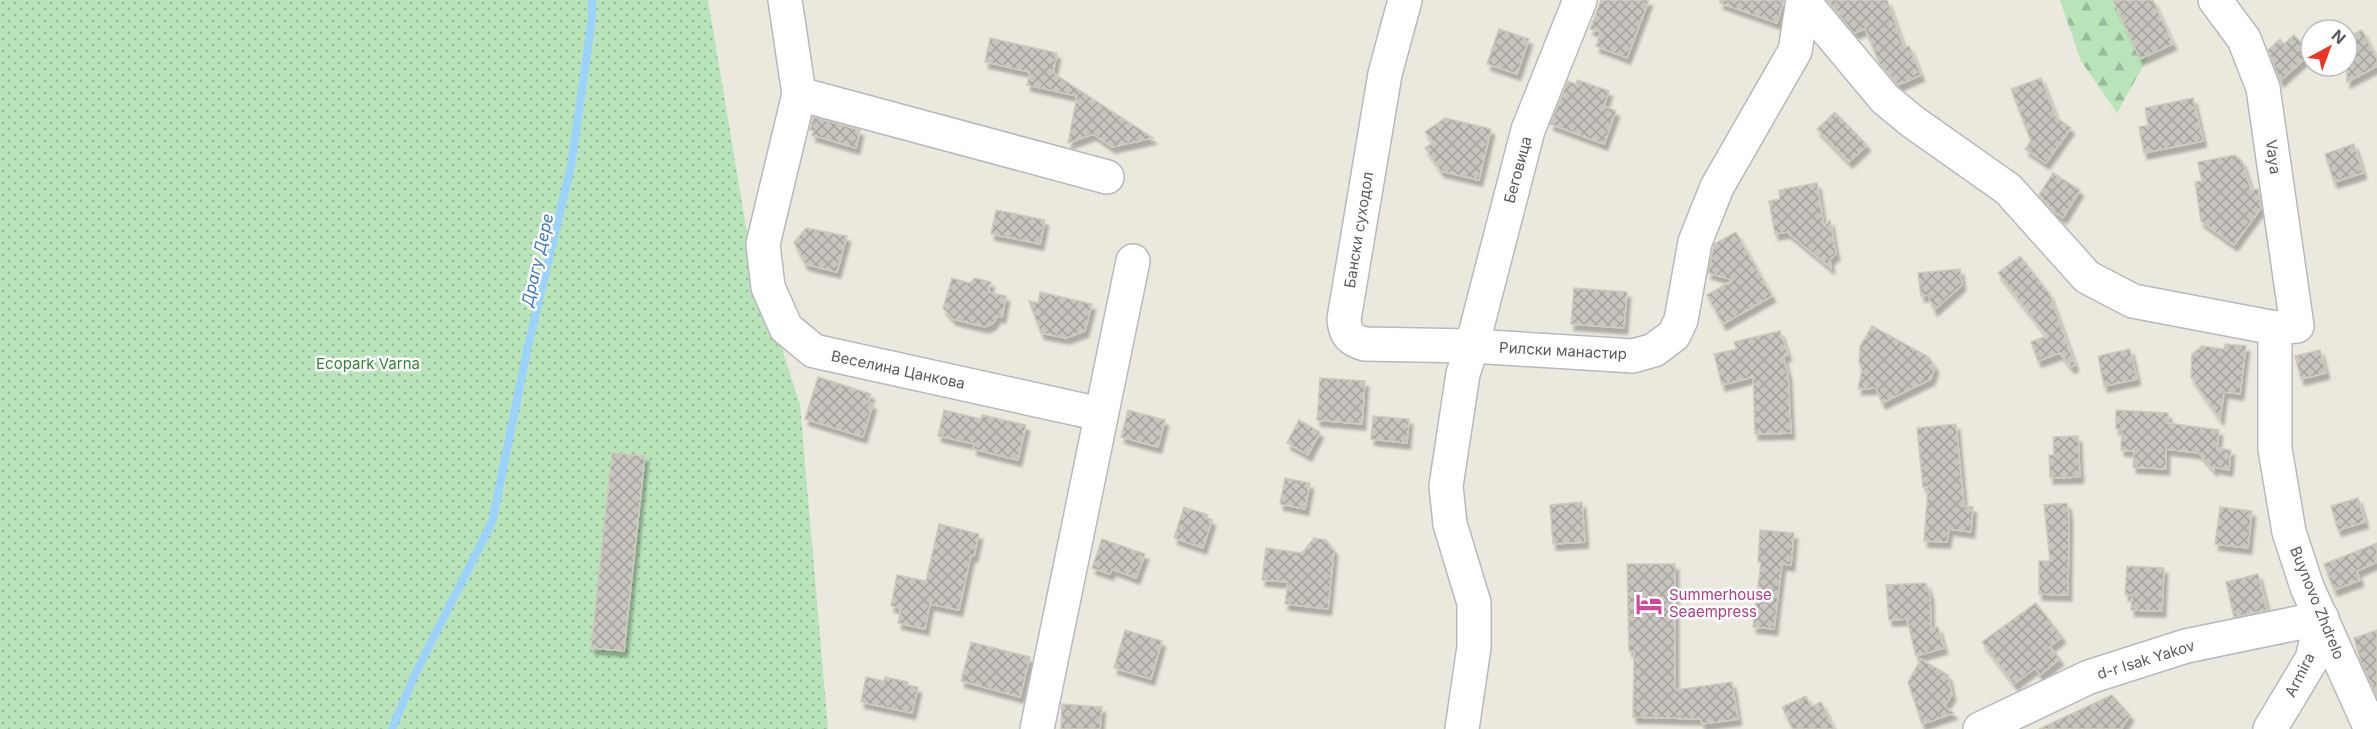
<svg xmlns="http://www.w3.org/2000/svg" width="2377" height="729" font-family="Inter,sans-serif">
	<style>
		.forest { fill: url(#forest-firs) }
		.garden { fill: url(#garden-dots) }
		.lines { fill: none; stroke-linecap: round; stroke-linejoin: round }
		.stream { stroke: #9bd2ff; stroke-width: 8 }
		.building { fill: url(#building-cross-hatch); stroke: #d0cabd; stroke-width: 1.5; filter: url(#shadow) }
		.minor-casing { stroke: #b7b9be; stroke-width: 36 }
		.minor { stroke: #fff; stroke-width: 33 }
		.labels { text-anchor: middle; stroke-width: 5; stroke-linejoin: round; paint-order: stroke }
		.street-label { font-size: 15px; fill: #585b60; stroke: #fff }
		.park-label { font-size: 15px; fill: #328537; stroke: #fff }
		.hotel-label { font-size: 15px; fill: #b23c85; stroke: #fff; text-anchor: start }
		.water-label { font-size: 16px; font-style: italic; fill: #3a77bb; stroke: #fff }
	</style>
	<defs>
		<pattern id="forest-firs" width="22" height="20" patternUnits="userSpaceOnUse" patternTransform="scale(1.5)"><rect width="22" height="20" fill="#b9e4ba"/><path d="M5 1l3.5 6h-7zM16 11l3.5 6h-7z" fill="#99bc9b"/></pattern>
		<pattern id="garden-dots" width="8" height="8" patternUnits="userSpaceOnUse" patternTransform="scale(1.5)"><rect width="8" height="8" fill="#b9e4ba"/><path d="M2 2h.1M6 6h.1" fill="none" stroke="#99bc9b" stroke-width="1.8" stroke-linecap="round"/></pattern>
		<pattern id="building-cross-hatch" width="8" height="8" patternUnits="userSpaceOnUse" patternTransform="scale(1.5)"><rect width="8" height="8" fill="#c8c5be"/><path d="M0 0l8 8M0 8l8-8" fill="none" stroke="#a5a39e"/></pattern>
		<filter id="shadow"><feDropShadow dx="3.5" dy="6" stdDeviation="1.5" flood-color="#0004"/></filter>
	</defs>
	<rect width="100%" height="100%" fill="#ebe9de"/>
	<!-- forest -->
	<polygon class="forest" points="2060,0 2123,0 2148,57 2117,113 2081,61"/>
	<!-- garden -->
	<polygon class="garden" points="0,0 708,0 749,245 800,405 828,729 0,729"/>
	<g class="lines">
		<!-- stream -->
		<polyline class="stream" points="392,729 415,674 492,522 528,346 571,166 592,18 592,0"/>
	</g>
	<!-- building -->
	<g class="building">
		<polygon points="1601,0 1649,0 1627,58 1596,46 1601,32 1590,29"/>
		<polygon points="1720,0 1784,0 1777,23 1720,3"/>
		<polygon points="1827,0 1887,0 1904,48 1909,46 1921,75 1898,85 1880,64 1865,29 1854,33"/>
		<polygon points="2113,0 2153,0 2173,44 2140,59"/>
		<polygon points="1499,29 1529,39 1517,74 1487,64"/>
		<polygon points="2362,30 2377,59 2377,66 2347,82 2347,37"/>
		<polygon points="2294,35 2311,53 2280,81 2268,50 2280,39 2284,44"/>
		<polygon points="990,38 1057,53 1053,73 1153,138 1112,147 1093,134 1068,143 1077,96 1027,85 1030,72 985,62"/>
		<polygon points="2041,78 2056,117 2071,128 2046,163 2025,149 2031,141 2011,89"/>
		<polygon points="1578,80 1609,91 1604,106 1616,111 1604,144 1550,124 1568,81 1575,84"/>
		<polygon points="2193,98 2203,141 2144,153 2139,127 2148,125 2145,108"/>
		<polygon points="1835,112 1867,145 1849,162 1817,129"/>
		<polygon points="813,117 860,130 856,148 812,135 814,131 810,130"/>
		<polygon points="1445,118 1491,129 1479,180 1441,171 1425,148 1433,142 1425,132"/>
		<polygon points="2354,144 2363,173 2334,182 2325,154"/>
		<polygon points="2235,155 2242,161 2251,190 2258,189 2261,208 2234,245 2201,221 2195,182 2202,181 2198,162"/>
		<polygon points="2053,173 2080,190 2063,218 2054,212 2039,195"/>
		<polygon points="1817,183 1824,227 1830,220 1835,249 1836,254 1830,259 1831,268 1787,232 1775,234 1769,201 1780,199 1779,190"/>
		<polygon points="996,210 1045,220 1040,244 991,234"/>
		<polygon points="806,228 847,236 837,272 805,264 794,242"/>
		<polygon points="1736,232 1772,296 1723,324 1707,295 1733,280 1708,273 1714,244"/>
		<polygon points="2020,256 2049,293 2075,365 2071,367 2060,353 2038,361 2031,342 2047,336 1998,273"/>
		<polygon points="1960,269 1962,285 1934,310 1928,295 1921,296 1918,273"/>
		<polygon points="952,278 969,283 975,278 991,282 988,292 1006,296 1002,317 998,316 992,324 985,327 953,319 943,308"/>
		<polygon points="1574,288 1627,292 1624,328 1571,324"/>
		<polygon points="1040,292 1092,304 1085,331 1066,338 1041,333 1029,301 1038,303"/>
		<polygon points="1872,326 1929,357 1935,367 1931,379 1882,403 1876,388 1858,389 1862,369 1859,363 1860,346"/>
		<polygon points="1780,331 1788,355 1783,356 1788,374 1791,433 1755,434 1753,377 1722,385 1714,354 1737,349 1734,342"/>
		<polygon points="2225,344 2246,346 2240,394 2224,392 2220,419 2191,377 2192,354 2202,346 2224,349"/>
		<polygon points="2130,349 2137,379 2104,386 2098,356"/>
		<polygon points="2320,350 2326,373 2301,379 2295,356"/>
		<polygon points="818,377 871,394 868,402 873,404 863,437 805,419"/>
		<polygon points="1320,378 1365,381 1362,424 1317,420"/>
		<polygon points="944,410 981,419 982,415 1026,425 1018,460 973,449 975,444 938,436"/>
		<polygon points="1128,410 1165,420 1158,447 1121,437"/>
		<polygon points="2116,410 2168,413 2168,423 2219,430 2217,448 2231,450 2229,470 2214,467 2214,470 2199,453 2166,449 2166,469 2133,467 2134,451 2121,450 2122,429 2116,429"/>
		<polygon points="1373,416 1409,419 1407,443 1371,439"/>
		<polygon points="1299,420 1320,432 1308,455 1287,443"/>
		<polygon points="1956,424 1964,506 1973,507 1971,532 1949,529 1947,542 1924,541 1928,486 1923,487 1917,428"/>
		<polygon points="2078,436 2080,477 2050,478 2049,455 2054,455 2053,437"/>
		<polygon points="612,453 645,456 624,651 591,648"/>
		<polygon points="1285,478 1310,483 1305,509 1280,504"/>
		<polygon points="2358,498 2365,522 2338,530 2331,506"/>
		<polygon points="1582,502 1585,542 1553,544 1550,505"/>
		<polygon points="2067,503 2069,517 2068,595 2039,594 2039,561 2050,561 2044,505"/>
		<polygon points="1184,507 1208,515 1207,518 1212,520 1203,548 1174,538"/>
		<polygon points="2220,507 2252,511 2248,548 2215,544"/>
		<polygon points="939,524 979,534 974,556 971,555 959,610 930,604 925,629 898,623 901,608 891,606 897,575 926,581"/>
		<polygon points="1760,530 1794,533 1791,565 1782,564 1774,629 1753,627 1761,562 1758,562"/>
		<polygon points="1314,538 1326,540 1334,550 1328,609 1285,604 1288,582 1262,580 1266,548 1302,553"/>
		<polygon points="1102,539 1145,554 1136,578 1112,569 1110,574 1092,568"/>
		<polygon points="2377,543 2377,562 2357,571 2360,580 2334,590 2324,564"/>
		<polygon points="1627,564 1675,564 1675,690 1732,682 1738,719 1702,724 1701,719 1633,717 1634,651 1629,651"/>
		<polygon points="2127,566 2164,568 2162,611 2131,610 2132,595 2125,595"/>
		<polygon points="2258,574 2267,610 2234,617 2226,582"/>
		<polygon points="1926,583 1930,595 1931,629 1938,627 1944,648 1916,656 1907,619 1889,620 1886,585"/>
		<polygon points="2036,603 2062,637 2050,647 2060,659 2040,675 2035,668 2014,684 1982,642"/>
		<polygon points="1125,630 1162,641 1151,679 1114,668"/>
		<polygon points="2377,630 2377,697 2361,662 2354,638"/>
		<polygon points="971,642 1030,657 1020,697 961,681"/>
		<polygon points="1921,659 1948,675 1952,695 1944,706 1954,713 1922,724 1908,682"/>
		<polygon points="866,677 884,681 885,677 908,682 907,685 918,687 912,713 861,702"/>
		<polygon points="2112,695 2130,715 2121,729 2039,729"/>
		<polygon points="1806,696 1811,707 1821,702 1834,729 1793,729 1782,707"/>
		<polygon points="1062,704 1102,707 1100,729 1061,729"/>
	</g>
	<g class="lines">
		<!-- minor casing -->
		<g class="minor-casing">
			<g id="minor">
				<polyline points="785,0 799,94 763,244 768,287 786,328 814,351 1100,414"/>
				<path d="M1405,0L1385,74L1344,319C1345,334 1350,340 1365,344L1472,346L1528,130L1580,0"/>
				<polyline points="1803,1 1885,99 1913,122 2008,189 2087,277 2133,301 2275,328 2297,326 2263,88 2244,39 2215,0"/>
				<polyline points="799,94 1107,177"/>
				<polyline points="2275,328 2275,449 2289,532 2307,587 2371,729"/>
				<polyline points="1037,729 1133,261"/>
				<polyline points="1462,729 1474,647 1474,603 1450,524 1446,486 1463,374 1472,346 1633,356 1654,350 1674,335 1681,320 1695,242 1717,187 1795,51 1803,0"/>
				<polyline points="1980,729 2089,677 2186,646 2322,618 2312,659 2270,729"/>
			</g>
		</g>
		<!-- minor -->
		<use href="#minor" class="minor"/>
	</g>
	<!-- icons -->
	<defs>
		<g id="hotel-bare" transform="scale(2.07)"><path d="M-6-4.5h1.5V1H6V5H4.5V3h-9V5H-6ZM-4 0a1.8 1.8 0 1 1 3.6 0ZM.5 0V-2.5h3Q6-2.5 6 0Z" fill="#d1479c" stroke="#fff" stroke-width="2.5" paint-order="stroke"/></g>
	</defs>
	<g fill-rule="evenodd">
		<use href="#hotel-bare" x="1649" y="604"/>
	</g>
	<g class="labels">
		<!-- street labels -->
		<g class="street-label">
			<text transform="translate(2273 157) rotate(82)" y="5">Vaya</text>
			<text transform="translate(1518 170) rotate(-75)" y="5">Беговица</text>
			<text transform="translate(1359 230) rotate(-81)" y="5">Бански суходол</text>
			<text transform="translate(1563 351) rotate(3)" y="5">Рилски манастир</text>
			<text transform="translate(898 370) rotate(12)" y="5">Веселина Цанкова</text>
			<text transform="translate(2317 603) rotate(68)" y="5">Buynovo Zhdrelo</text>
			<text transform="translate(2146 660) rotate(-17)" y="5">d-r Isak Yakov</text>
			<text transform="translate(2300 675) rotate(-63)" y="5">Armira</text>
		</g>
		<!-- park labels -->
		<g class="park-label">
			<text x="368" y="369">Ecopark Varna</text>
		</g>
		<!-- hotel labels -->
		<g class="hotel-label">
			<text x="1669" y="600">Summerhouse<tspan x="1669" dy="17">Seaempress</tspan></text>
		</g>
		<!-- water labels -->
		<g class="water-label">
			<text transform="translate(537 260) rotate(-77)" y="6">Драгу Дере</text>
		</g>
	</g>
	<!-- north arrow -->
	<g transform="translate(2329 48) rotate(41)"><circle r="28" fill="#ffffff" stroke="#bcbdbf" stroke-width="1.5"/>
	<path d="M0-4.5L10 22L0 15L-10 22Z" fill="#ec3624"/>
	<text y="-9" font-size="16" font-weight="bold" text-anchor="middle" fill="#585b60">N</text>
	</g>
</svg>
